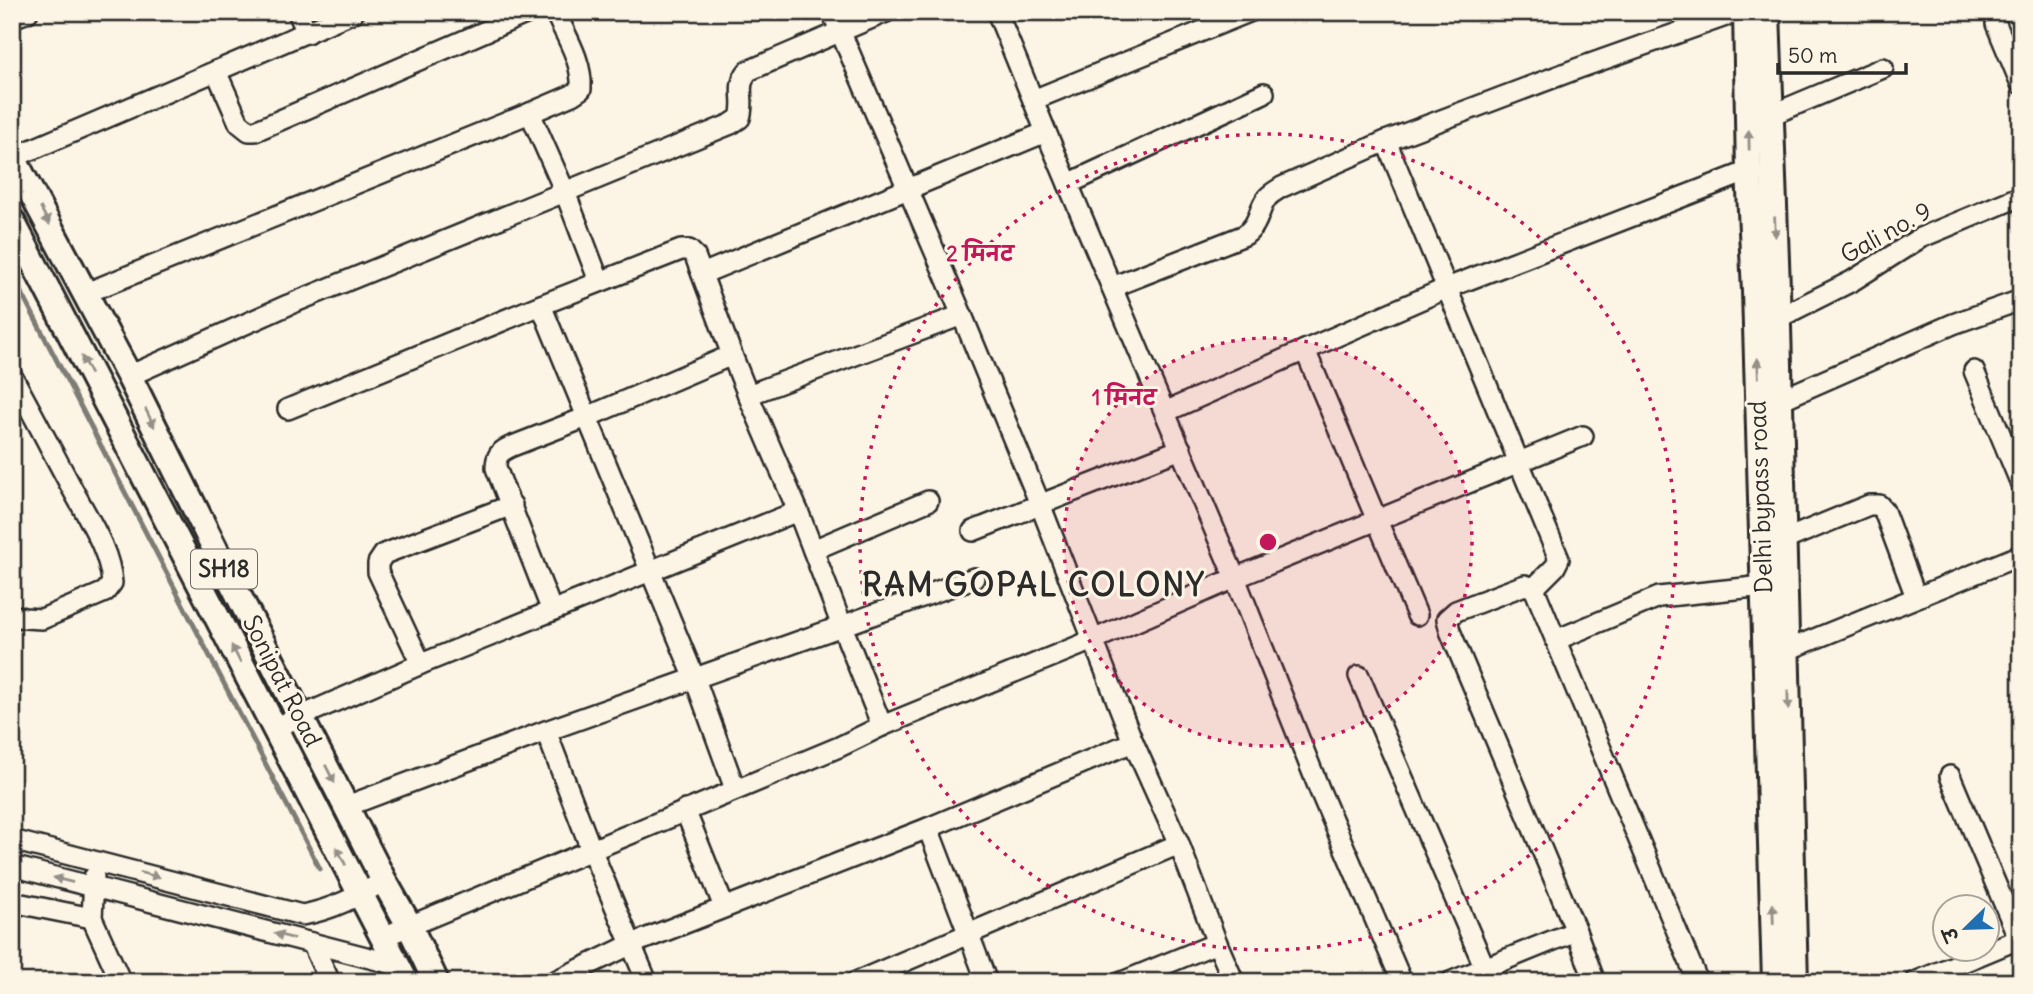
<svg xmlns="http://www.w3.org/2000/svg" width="2033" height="994" font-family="Delius,'Playpen Sans Deva',sans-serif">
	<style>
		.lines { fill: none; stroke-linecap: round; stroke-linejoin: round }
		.stream { stroke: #7d7b74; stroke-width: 5 }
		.minor-casing { stroke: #2b2b2b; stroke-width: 24 }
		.major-casing { stroke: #2b2b2b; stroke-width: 30 }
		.minor { stroke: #fcf5e5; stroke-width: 19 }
		.major { stroke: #fcf5e5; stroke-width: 24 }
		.oneway { fill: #949088 }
		.ring { fill: none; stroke: #c2185b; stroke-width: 3.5; stroke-dasharray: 3.5 7 }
		.labels { text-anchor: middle; stroke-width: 6; stroke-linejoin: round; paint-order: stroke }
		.shield { fill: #fcf5e5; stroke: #6a6863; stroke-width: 2 }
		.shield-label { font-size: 23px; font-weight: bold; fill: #2b2b2b }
		.street-label { font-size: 24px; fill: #2b2b2b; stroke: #fcf5e5 }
		.district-label { font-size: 32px; font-weight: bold; letter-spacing: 2px; fill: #2b2b2b; stroke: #fcf5e5 }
		.centre { fill: #c2185b; stroke: #fcf5e5; stroke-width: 3.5 }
		.ring-label { font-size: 21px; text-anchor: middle; font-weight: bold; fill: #c2185b; stroke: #fcf5e5; stroke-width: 6; stroke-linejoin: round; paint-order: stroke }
	</style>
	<rect width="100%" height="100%" fill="#fcf5e5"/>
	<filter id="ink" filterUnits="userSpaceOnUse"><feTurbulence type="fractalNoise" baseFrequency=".0143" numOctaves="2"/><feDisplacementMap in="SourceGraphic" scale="14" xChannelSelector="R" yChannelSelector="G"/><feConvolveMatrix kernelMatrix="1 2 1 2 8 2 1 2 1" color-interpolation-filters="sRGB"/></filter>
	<g filter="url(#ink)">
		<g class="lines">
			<!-- stream -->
			<polyline class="stream" points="12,274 320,869"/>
			<!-- minor casing -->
			<g class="minor-casing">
				<g id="minor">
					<polyline points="298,12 307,33"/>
					<polyline points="832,12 962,315"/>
					<polyline points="997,12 1046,132"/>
					<polyline points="12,18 28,12"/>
					<polyline points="1996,24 2021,84"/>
					<polyline points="216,71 354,12"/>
					<polyline points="1033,100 1249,12"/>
					<path d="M530,113L572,95L581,89C583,62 566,36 555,12"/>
					<polyline points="1771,115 1883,68"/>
					<polyline points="1386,141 1559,559 1555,567 1534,588"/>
					<polyline points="12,158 216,71 239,123 249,131 255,131 530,12"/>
					<polyline points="1068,184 1264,93"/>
					<polyline points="702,274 1046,132 1235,578 1320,791 1402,982"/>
					<path d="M1112,287L1245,235C1261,222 1257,211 1267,198C1270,194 1277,190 1282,187L1386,141L1579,68L1737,12"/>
					<polyline points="86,293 530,113 565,192 599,281"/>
					<path d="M541,305L587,417L510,447C499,452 496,456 496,468L552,611"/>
					<polyline points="1778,318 1852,281 1920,238 2021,196"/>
					<polyline points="1974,371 2021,484"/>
					<path d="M12,376C33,414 53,453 74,492C89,520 110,551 112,583L105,592L42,619L24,618L12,615"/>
					<path d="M129,376L288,305L731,124L740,118C746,99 735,87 748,71L886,12"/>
					<polyline points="1780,400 1953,324 2021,300"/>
					<polyline points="288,409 541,305 681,250 689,250 695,256 732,355"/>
					<polyline points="1165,412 1305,350"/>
					<polyline points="973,531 1181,449"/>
					<polyline points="1784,540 1869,505 1879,505 1884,511 1916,597"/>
					<polyline points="813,550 928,501"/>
					<polyline points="1534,588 1698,982"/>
					<polyline points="1417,615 1305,350 1447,288 1749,171"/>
					<polyline points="1556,640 1659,597 1764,586"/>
					<polyline points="1775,655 2021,555"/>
					<polyline points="421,664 378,572 378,563 384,554 512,505"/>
					<polyline points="1359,676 1491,982"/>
					<polyline points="882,726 842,626 974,578"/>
					<polyline points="274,728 421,664 798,511"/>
					<polyline points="546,731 591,849 647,982"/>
					<polyline points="1133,742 1179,844 1217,943 1234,982"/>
					<polyline points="1950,776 2019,939"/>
					<polyline points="735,789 695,679 587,417 732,355 748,395"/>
					<polyline points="347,806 546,731 842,626 798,511 748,395 962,315 1040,504 1133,742 928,828 632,944 553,982"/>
					<polyline points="685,810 724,907"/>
					<polyline points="928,828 987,982"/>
					<path d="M12,840L302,915C332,910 358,896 384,881"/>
					<polyline points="12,866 397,965"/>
					<polyline points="94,877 92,918 121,982"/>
					<polyline points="12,902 92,918"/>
					<polyline points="1576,931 1595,982"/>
					<polyline points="383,937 839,747 882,726 1093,640 1235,578 1583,436"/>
					<polyline points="312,943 330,982"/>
					<polyline points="856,982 1179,844"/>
					<polyline points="1122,982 1217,943"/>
					<polyline points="1450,982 1576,931 1450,631 1447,619 1456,611 1514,589 1525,585 1534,588"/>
					<polyline points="1915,982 2021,938"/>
				</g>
			</g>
			<!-- major casing -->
			<g class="major-casing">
				<g id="major">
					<polyline points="1746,12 1749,171 1755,291 1775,982"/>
					<polyline points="1767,12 1777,288 1795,982"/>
					<polyline points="12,156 129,376 223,565 384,881 409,925 436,982"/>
					<polyline points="12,221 406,982"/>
				</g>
			</g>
			<!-- minor -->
			<use href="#minor" class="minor"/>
			<!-- major -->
			<use href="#major" class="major"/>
		</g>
		<!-- one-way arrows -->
		<defs><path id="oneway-solid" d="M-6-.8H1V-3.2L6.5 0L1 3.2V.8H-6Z" transform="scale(1.75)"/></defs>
		<g class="oneway">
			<use href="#oneway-solid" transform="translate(1749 140) rotate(-91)"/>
			<use href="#oneway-solid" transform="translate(45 216) rotate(62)"/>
			<use href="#oneway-solid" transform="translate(1775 227) rotate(88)"/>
			<use href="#oneway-solid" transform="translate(86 365) rotate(-117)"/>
			<use href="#oneway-solid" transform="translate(1758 368) rotate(-92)"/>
			<use href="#oneway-solid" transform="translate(150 418) rotate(64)"/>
			<use href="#oneway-solid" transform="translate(236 654) rotate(-117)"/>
			<use href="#oneway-solid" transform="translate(1788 700) rotate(89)"/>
			<use href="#oneway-solid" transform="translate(330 774) rotate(63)"/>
			<use href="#oneway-solid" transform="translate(341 856) rotate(-117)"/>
			<use href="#oneway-solid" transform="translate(150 875) rotate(14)"/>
			<use href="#oneway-solid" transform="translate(63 880) rotate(-165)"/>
			<use href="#oneway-solid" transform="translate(1773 914) rotate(-92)"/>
			<use href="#oneway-solid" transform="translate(284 936) rotate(-166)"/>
		</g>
	</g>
	<!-- distance rings -->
	<circle cx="1268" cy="542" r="204" fill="#c2185b" fill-opacity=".12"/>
	<g class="ring">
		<circle cx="1268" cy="542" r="204"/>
		<circle cx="1268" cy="542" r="408"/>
	</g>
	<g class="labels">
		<!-- shield labels -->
		<rect class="shield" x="191" y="549.5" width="66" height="39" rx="5"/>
		<g class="shield-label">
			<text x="224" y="577">SH18</text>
		</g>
		<!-- street labels -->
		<g class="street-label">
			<text transform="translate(1886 233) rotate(-29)" y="8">Gali no. 9</text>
			<text transform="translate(1761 497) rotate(-92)" y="8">Delhi bypass road</text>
			<text transform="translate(282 681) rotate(63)" y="8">Sonipat Road</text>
		</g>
		<!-- district labels -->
		<g class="district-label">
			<text x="1034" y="596">RAM GOPAL COLONY</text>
		</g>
	</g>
	<circle cx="1268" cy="542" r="10" class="centre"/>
	<g class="ring-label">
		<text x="980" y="261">2 मिनट</text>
		<text x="1124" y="405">1 मिनट</text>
	</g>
	<!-- margin -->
	<rect width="2033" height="994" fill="none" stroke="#fcf5e5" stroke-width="42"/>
	<rect x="21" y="21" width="1991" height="952" fill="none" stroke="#2b2b2b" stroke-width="2.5" filter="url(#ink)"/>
	<!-- north arrow -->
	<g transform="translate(1966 928) rotate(247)"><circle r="33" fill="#fcf5e5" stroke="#a8a49b" stroke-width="2"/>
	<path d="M0-5L12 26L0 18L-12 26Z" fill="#1f6fb2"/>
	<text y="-10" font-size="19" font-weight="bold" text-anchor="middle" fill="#2b2b2b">उ</text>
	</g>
	<!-- scale -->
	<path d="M1778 63v10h128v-10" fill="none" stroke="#2b2b2b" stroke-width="3.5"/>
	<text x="1788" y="63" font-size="21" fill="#2b2b2b" stroke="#fcf5e5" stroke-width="5" paint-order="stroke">50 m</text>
</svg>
